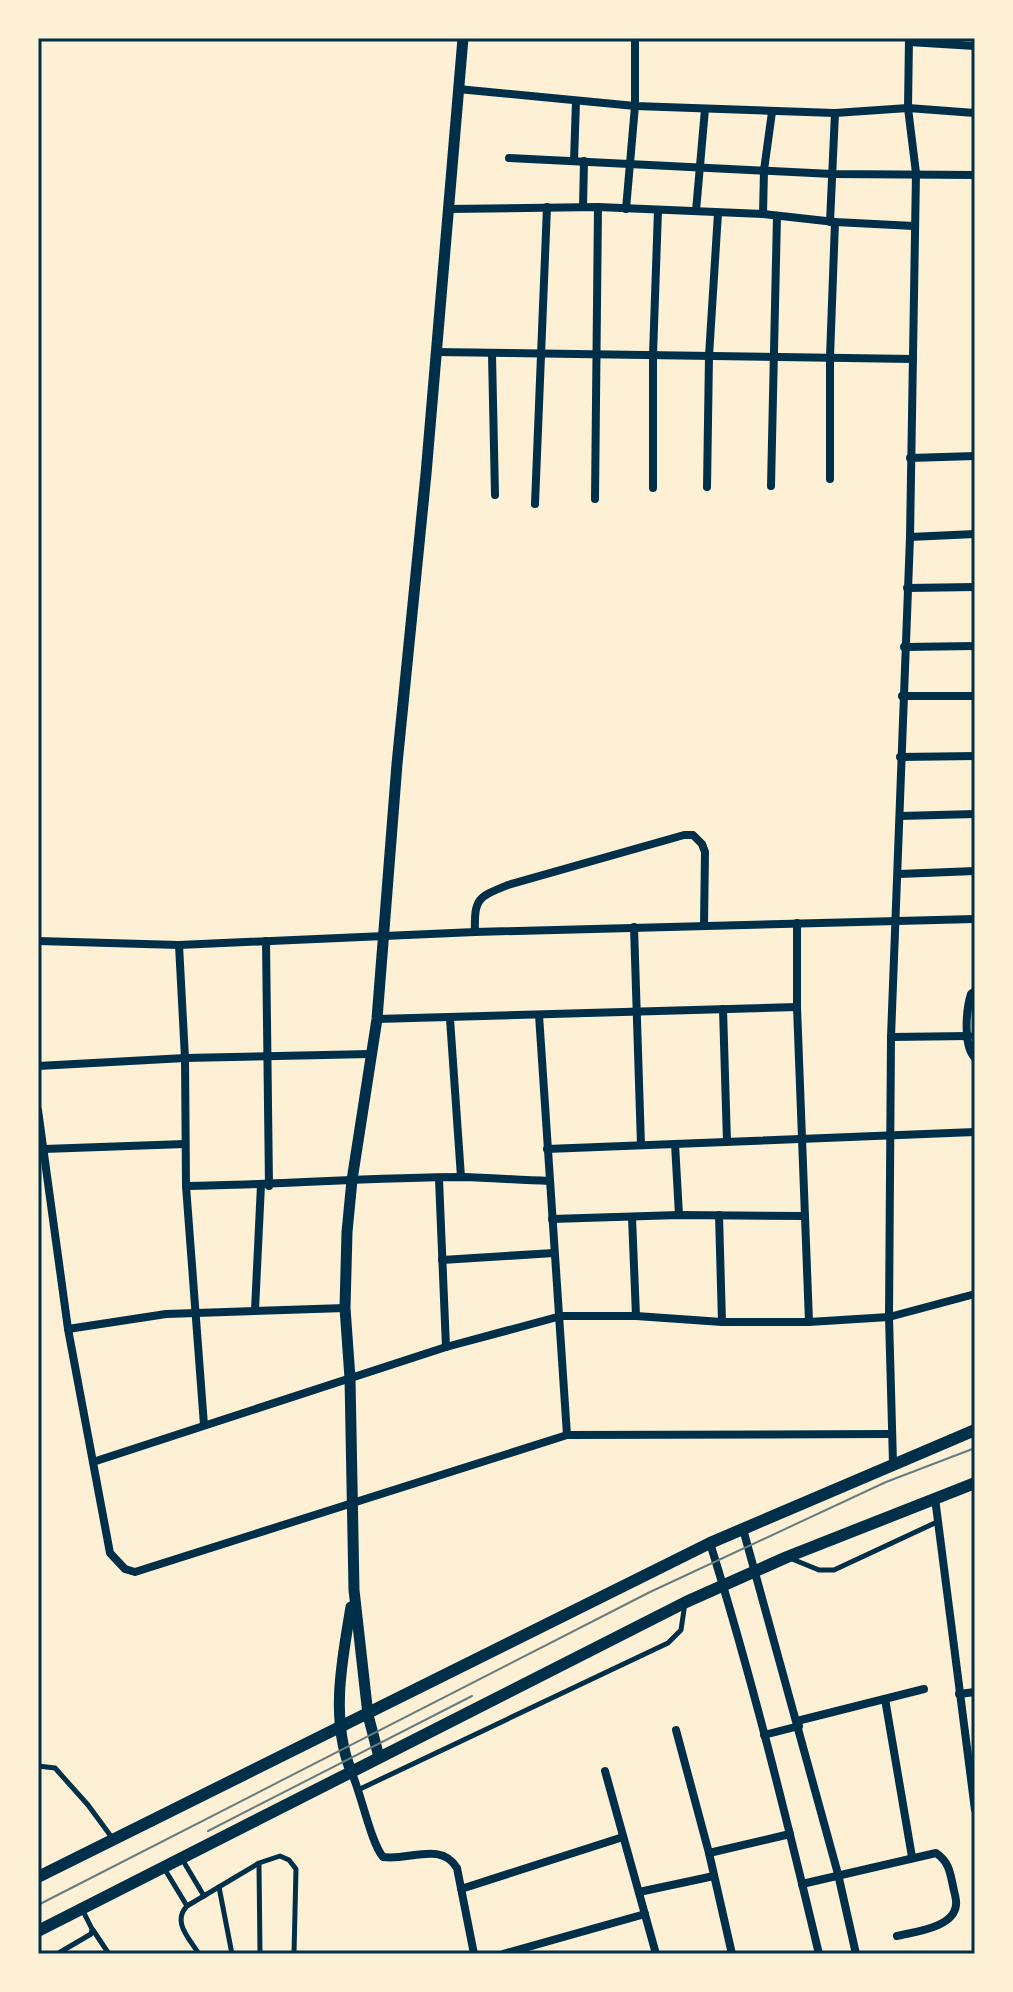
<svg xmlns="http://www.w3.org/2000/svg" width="1013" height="1992" font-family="Signika,sans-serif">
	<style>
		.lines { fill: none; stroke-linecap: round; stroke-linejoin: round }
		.service { stroke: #003049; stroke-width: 5 }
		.minor { stroke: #003049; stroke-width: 8 }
		.tertiary { stroke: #003049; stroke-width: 11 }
		.secondary { stroke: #003049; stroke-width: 12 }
		.tram { stroke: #657d81; stroke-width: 2 }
		.neatline { fill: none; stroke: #003049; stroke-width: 3 }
	</style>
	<rect width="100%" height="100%" fill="#fdf0d5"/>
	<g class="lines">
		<!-- service -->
		<g class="service">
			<polyline points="792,1559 819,1570 834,1570 937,1522"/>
			<polyline points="38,1766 55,1768 88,1805 113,1839"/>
			<polyline points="360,1789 668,1643 681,1630 685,1603"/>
			<polyline points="182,1859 204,1896"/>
			<polyline points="259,1864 260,1954"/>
			<polyline points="164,1868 187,1906"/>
			<polyline points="219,1887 232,1954"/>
			<polyline points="93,1930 109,1954"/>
			<polyline points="57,1954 91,1934 92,1929 82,1909"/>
			<path d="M199,1954C189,1938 172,1922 187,1906L259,1863L280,1856L289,1860L296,1869L294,1954"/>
		</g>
		<!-- minor -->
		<g class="minor">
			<polyline points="909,42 975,46"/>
			<polyline points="458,89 635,106 835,113 908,108 975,113"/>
			<polyline points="509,158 832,174 975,175"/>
			<polyline points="574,161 576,101"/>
			<polyline points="583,207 584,161"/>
			<polyline points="447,209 598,207 763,214 835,222 914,226"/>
			<polyline points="626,209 635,106 635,38"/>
			<polyline points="696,211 705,109"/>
			<polyline points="763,214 764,170 772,112"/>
			<polyline points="830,222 835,113"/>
			<polyline points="436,352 913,359"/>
			<polyline points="492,355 495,495"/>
			<polyline points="910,458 975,456"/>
			<polyline points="830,479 830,357 835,222"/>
			<polyline points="771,486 777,216"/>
			<polyline points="707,487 709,356 718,213"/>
			<polyline points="653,488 653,355 658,210"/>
			<polyline points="595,499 598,207"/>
			<polyline points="535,504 547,207"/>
			<polyline points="910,537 975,534"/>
			<polyline points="907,588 975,587"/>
			<polyline points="904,647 975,646"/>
			<polyline points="902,696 975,696"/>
			<polyline points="900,757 975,756"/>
			<polyline points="900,816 975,814"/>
			<polyline points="899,874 975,871"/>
			<polyline points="797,923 797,1007 809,1322"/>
			<polyline points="634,927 641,1145"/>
			<path d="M475,932C474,898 478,897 508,885L684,835H693L702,844L705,852L704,925"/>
			<polyline points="38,941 179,945 475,932 975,919"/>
			<polyline points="266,941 269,1186"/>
			<polyline points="179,945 185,1058 186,1186 204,1425"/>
			<path d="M975,991L971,994C966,1010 963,1046 975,1058"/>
			<polyline points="723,1009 727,1142"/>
			<polyline points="539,1015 567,1435"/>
			<polyline points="377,1019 797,1007"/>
			<polyline points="450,1019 461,1177"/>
			<polyline points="891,1037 969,1036"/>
			<polyline points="38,1066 185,1058 370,1054"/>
			<polyline points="38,1110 68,1329 110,1553 125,1569 135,1572 567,1435 890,1434"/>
			<polyline points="675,1144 679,1215"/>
			<polyline points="44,1149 185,1144"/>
			<polyline points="547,1149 975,1132"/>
			<polyline points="439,1179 446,1347"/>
			<path d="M186,1186C279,1185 371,1177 463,1177C492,1178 520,1180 549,1181"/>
			<polyline points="719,1215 722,1322"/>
			<polyline points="632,1217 636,1316"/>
			<polyline points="552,1219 679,1215 805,1216"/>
			<polyline points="442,1260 554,1253"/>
			<polyline points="255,1310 261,1185"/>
			<polyline points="68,1329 166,1314 345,1308"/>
			<polyline points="93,1462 446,1347 561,1316 636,1316 722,1322 809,1322 889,1317 975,1294"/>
			<polyline points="893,1463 889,1317 891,1037 910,537 916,173 908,108 909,38"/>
			<polyline points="935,1498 975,1810"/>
			<polyline points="743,1529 838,1874 856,1954"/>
			<path d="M710,1543C752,1678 786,1816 819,1954"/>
			<polyline points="959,1694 975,1692"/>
			<polyline points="885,1699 912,1857"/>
			<polyline points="797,1721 924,1689"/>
			<polyline points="676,1730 709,1853 790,1834"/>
			<polyline points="764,1735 799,1726"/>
			<path d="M351,1771C361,1793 371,1843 383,1857C409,1861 441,1841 457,1868L474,1954"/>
			<polyline points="605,1771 656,1954"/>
			<polyline points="709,1853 732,1954"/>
			<path d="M802,1884L936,1853C949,1862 950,1872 953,1886C954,1892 957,1900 956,1905C954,1928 913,1932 897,1936"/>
			<polyline points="461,1889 623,1837"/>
			<polyline points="639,1892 714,1876"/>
			<polyline points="503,1954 645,1914"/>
		</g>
		<!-- tertiary -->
		<g class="tertiary">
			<path d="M351,1607C342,1660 330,1719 351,1771"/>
			<polyline points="379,1757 368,1715 354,1590 350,1378 345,1308 347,1232 352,1180 377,1019 397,764 426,474 463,38"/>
		</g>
		<!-- secondary -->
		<g class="secondary">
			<polyline points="38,1877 710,1543 975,1430"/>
			<polyline points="38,1931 686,1602 787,1557 975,1483"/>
		</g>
		<!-- tram -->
		<g class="tram">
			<polyline points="208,1831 472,1696"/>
			<polyline points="38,1905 650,1592 886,1482 975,1448"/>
		</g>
	</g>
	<!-- border -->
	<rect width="1013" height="1992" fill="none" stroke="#fdf0d5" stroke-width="80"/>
	<rect x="40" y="40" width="933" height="1912" class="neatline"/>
</svg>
